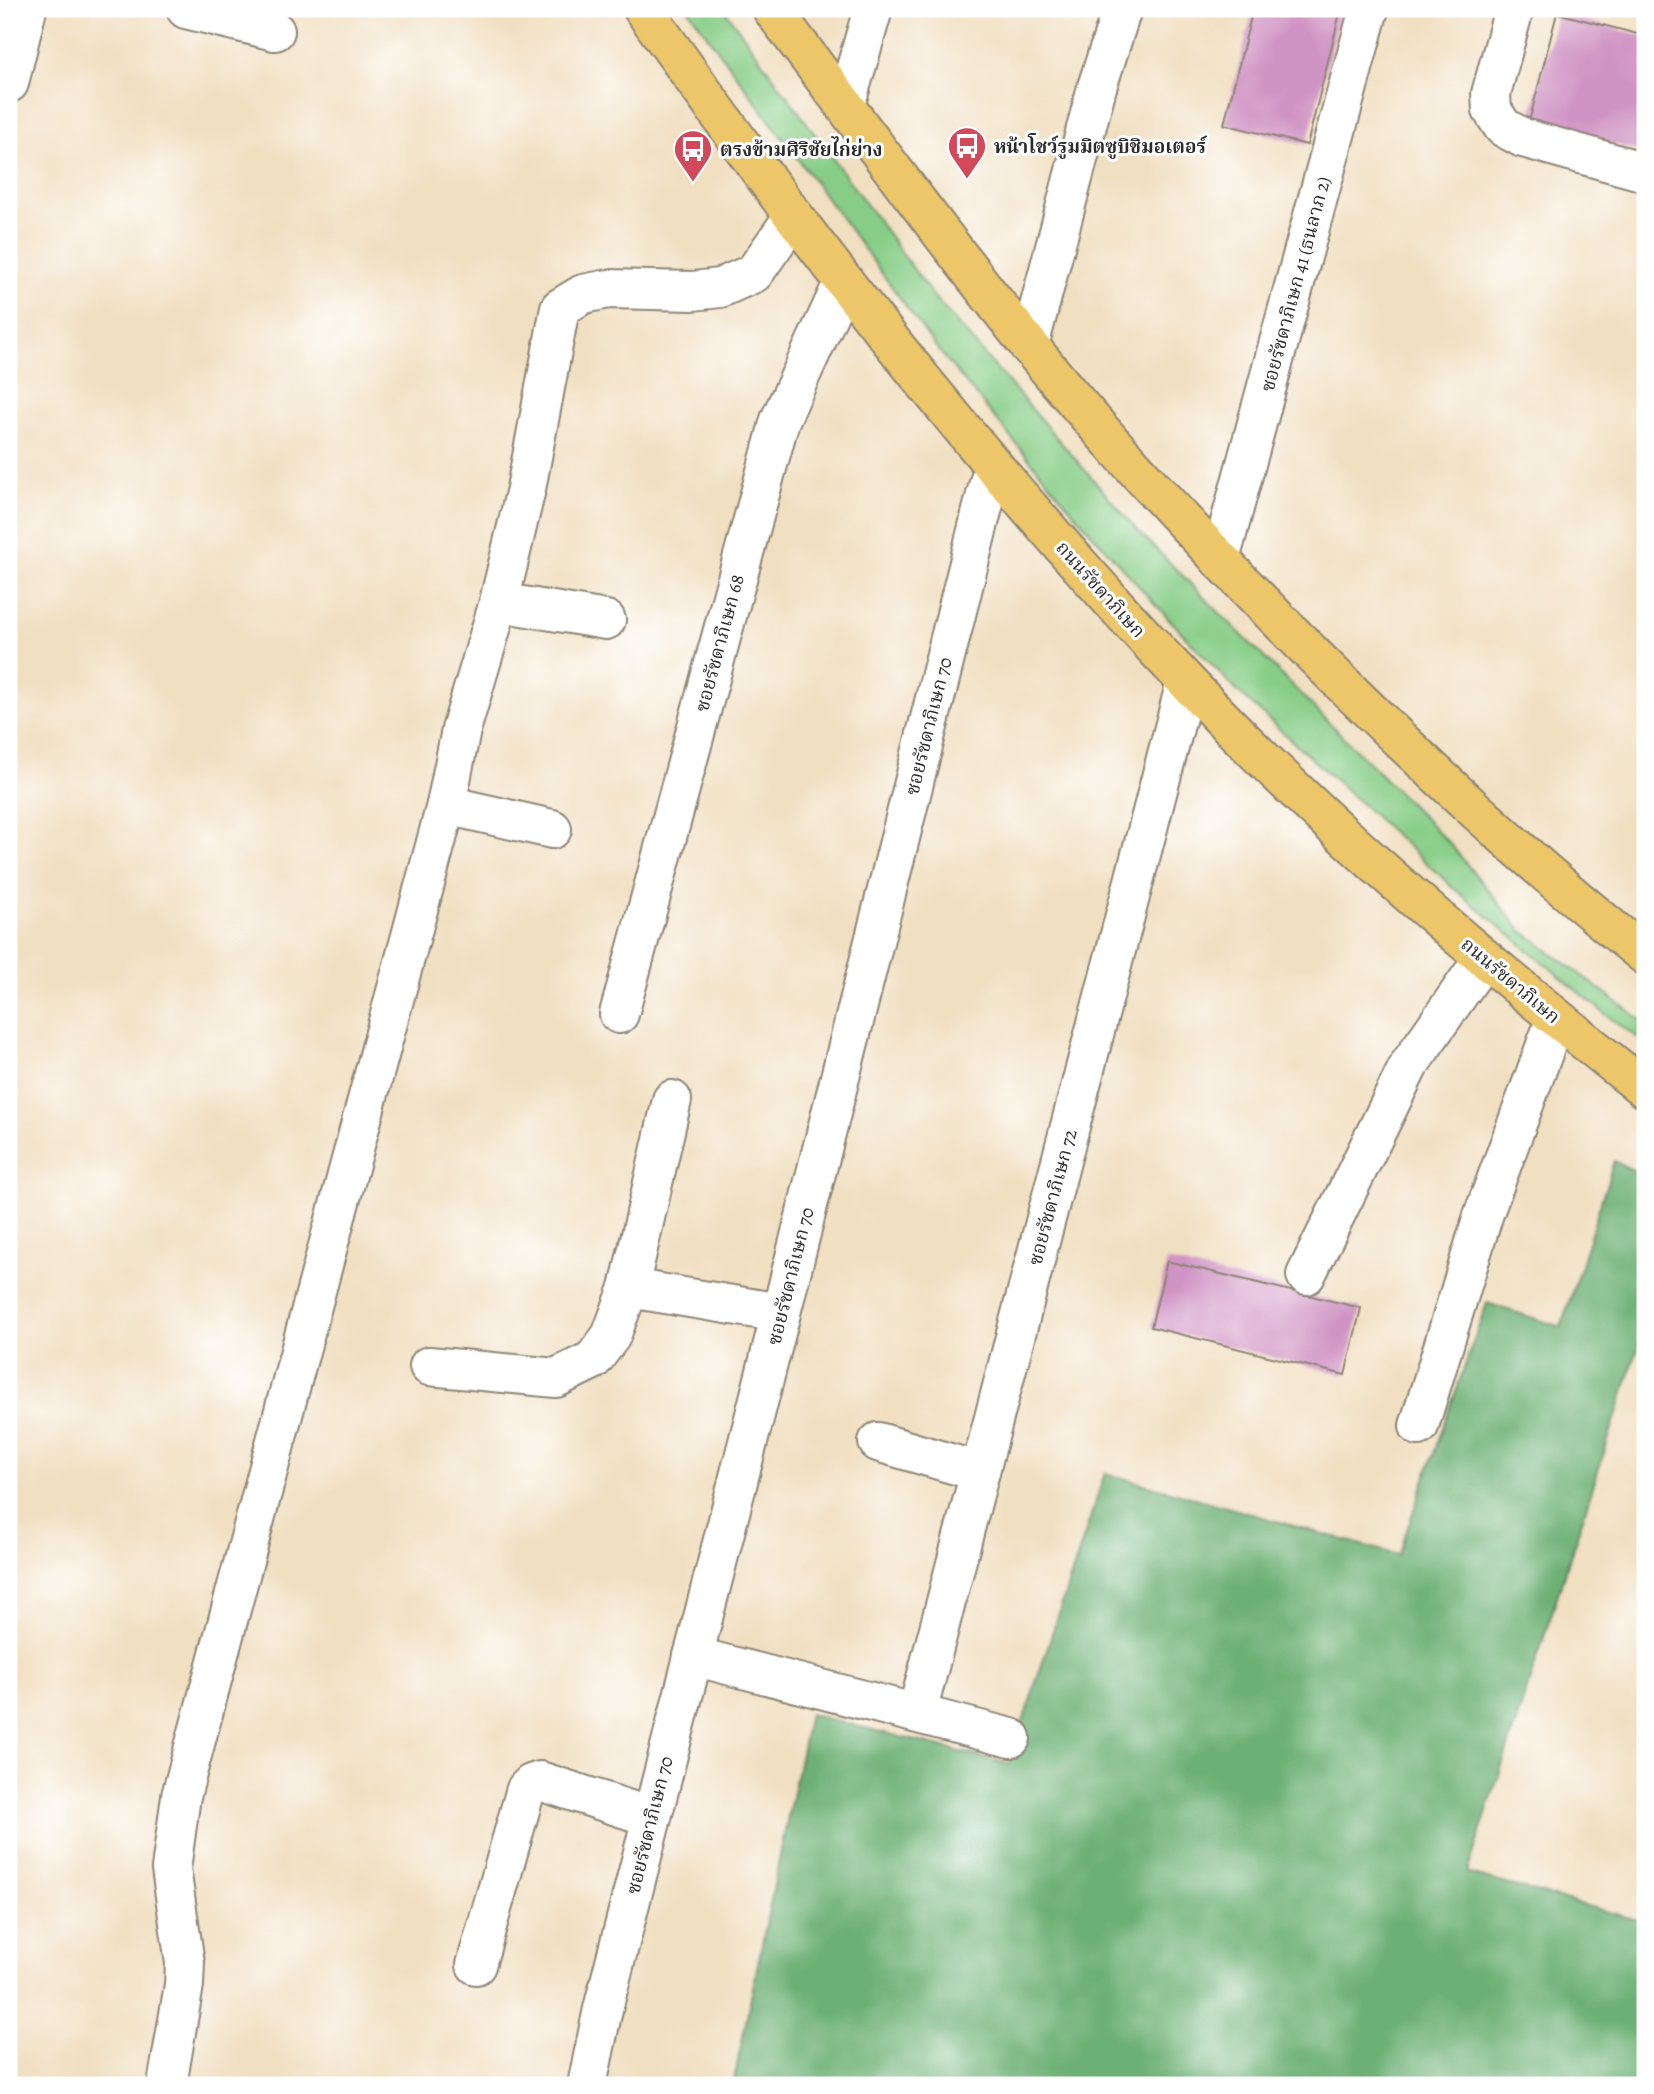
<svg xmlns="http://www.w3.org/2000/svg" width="1654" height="2094" font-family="Alegreya,'Noto Serif Thai',serif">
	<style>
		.green { fill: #87cd87; stroke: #597c59; stroke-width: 2 }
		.forest { fill: #6db074; stroke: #4c6e50; stroke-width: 2 }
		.building { fill: #d094c4 }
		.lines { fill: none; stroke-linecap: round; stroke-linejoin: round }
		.minor-casing { stroke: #8e8576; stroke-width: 42 }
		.major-casing { stroke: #8e8576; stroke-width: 42 }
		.minor { stroke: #fff; stroke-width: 38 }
		.major { stroke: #ecc669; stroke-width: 38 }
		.labels { text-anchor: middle; stroke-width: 6; stroke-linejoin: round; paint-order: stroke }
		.poi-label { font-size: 19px; font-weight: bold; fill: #2b2b2b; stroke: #fff; text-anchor: start }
		.street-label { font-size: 19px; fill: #2b2b2b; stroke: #fff }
	</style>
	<rect width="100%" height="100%" fill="#fff"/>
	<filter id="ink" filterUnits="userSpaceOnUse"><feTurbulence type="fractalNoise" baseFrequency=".0143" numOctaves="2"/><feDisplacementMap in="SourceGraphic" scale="14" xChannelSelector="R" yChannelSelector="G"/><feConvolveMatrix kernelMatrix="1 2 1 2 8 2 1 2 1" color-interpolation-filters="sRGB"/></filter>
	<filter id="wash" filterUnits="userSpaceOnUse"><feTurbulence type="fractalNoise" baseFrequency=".00686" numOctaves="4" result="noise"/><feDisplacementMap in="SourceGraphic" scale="28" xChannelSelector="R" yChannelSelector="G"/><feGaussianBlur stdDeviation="1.57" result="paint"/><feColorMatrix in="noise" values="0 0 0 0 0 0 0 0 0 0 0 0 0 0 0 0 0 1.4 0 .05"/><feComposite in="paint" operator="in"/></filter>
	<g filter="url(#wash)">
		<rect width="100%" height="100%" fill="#f1dfc1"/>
		<!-- green -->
		<polygon class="green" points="688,9 724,9 933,296 1139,532 1450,844 1521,930 1645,1023 1645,1043 1609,1017 1457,891 1235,689 1154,603 1086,527 938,350"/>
		<!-- forest -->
		<polygon class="forest" points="1614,1161 1645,1176 1645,1327 1467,1873 1645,1922 1645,2085 733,2085 809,1714 1009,1764 1105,1473 1398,1555 1487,1303 1561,1327"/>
		<g id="blocks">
			<!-- building -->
			<g class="building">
				<polygon points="1253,9 1341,9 1307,145 1224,124"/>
				<polygon points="1557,13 1645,36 1645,153 1529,122"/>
				<polygon points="1167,1261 1361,1308 1345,1375 1151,1327"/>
			</g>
		</g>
	</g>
	<g filter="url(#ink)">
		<use href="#blocks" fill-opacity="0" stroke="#8e8576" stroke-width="2"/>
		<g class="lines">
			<!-- minor casing -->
			<g class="minor-casing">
				<g id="minor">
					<polyline points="186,9 275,31"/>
					<polyline points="1514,9 1491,94 1492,110 1503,127 1523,138 1645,172"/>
					<polyline points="9,83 27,9"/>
					<polyline points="845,106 873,9"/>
					<polyline points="1029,346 1097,87 1122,9"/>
					<polyline points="1220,560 1369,9"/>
					<polyline points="499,602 606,620"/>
					<polyline points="446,805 552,829"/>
					<polyline points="619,1014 780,420 844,281"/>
					<polyline points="1306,1275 1409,1065 1484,958"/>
					<polyline points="629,1288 672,1100"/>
					<polyline points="429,1366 556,1378 593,1360 611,1336 629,1288 781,1313"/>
					<polyline points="1419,1426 1484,1213 1556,1018"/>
					<polyline points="878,1442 980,1472"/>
					<polyline points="693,1656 1011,1738"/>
					<polyline points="917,1713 1186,682"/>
					<polyline points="476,1965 526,1789 531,1784 540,1781 651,1817"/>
					<polyline points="167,2085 184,1985 185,1963 171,1869 181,1796 446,805 461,730 499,602 526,489 560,308 583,294 609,289 693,291 720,288 754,273 794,216"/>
					<polyline points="587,2085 603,2009 781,1313 993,467"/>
				</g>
			</g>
			<!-- major casing -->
			<g class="major-casing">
				<g id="major">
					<path d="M643,9C694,79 744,150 796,219C918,379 1046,534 1184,679C1326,829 1484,961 1645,1089"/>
					<path d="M772,9C857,121 940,235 1028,344C1101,435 1182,521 1263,604C1384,728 1510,848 1645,955"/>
				</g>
			</g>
			<!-- minor -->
			<use href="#minor" class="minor"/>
			<!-- major -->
			<use href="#major" class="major"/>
		</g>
	</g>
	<!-- icons -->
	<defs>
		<g id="bus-pin" transform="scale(2.0125)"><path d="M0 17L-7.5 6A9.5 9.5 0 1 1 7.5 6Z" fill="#d1495b" stroke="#fff"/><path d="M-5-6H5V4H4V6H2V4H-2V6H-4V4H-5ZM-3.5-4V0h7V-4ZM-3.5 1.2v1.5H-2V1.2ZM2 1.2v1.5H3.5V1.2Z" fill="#fff"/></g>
	</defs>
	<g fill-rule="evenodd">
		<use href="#bus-pin" x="967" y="146"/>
		<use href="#bus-pin" x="693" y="149"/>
	</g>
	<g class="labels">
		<!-- poi labels -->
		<g class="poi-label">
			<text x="994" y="153">หน้าโชว์รูมมิตซูบิชิมอเตอร์</text>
			<text x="720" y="156">ตรงข้ามศิริชัยไก่ย่าง</text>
		</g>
		<!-- street labels -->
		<g class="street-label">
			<text transform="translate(1295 284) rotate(-75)" y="7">ซอยรัชดาภิเษก 41 (ธนลาภ 2)</text>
			<text transform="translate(1101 589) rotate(48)" y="7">ถนนรัชดาภิเษก</text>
			<text transform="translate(719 643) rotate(-75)" y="7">ซอยรัชดาภิเษก 68</text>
			<text transform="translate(928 726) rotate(-76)" y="7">ซอยรัชดาภิเษก 70</text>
			<text transform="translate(1511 980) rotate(40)" y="7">ถนนรัชดาภิเษก</text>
			<text transform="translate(1052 1197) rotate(-75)" y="7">ซอยรัชดาภิเษก 72</text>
			<text transform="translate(790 1276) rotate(-76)" y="7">ซอยรัชดาภิเษก 70</text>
			<text transform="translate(649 1825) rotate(-76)" y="7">ซอยรัชดาภิเษก 70</text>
		</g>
	</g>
	<!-- margin -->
	<rect width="1654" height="2094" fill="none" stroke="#fff" stroke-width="35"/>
</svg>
